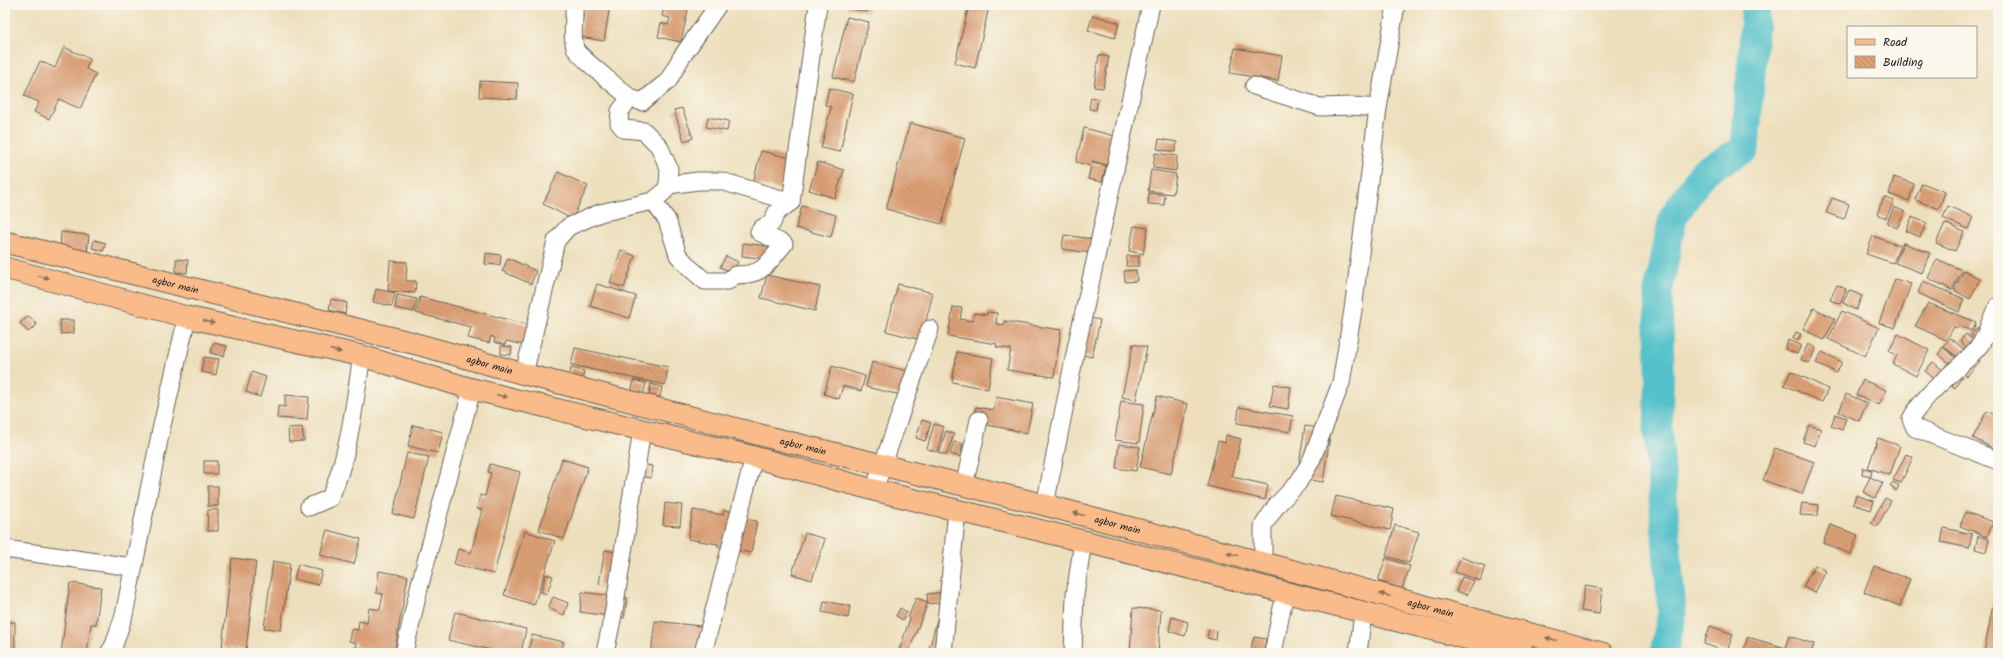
<svg xmlns="http://www.w3.org/2000/svg" width="2003" height="658" font-family="Kalam,sans-serif">
	<style>
		.lines { fill: none; stroke-linecap: round; stroke-linejoin: round }
		.river { stroke: #54c1ca; stroke-width: 29 }
		.building { fill: url(#building-back-hatch) }
		.minor-casing { stroke: #656054; stroke-width: 19 }
		.major-casing { stroke: #656054; stroke-width: 23 }
		.minor { stroke: #fff; stroke-width: 17 }
		.major { stroke: #fabb8b; stroke-width: 21 }
		.oneway { fill: #8b6c54 }
		.labels { text-anchor: middle; stroke-width: 4; stroke-linejoin: round; paint-order: stroke }
		.street-label { font-size: 10px; fill: #1c1c1c; stroke: #fbf7ec }
	</style>
	<defs>
		<pattern id="building-back-hatch" width="6" height="6" patternUnits="userSpaceOnUse"><rect width="6" height="6" fill="#dc9f74"/><path d="M-1 5l2 2M0 0l6 6M5-1l2 2" fill="none" stroke="#bc8864"/></pattern>
	</defs>
	<rect width="100%" height="100%" fill="#fbf7ec"/>
	<filter id="ink" filterUnits="userSpaceOnUse"><feTurbulence type="fractalNoise" baseFrequency=".025" numOctaves="2"/><feDisplacementMap in="SourceGraphic" scale="8" xChannelSelector="R" yChannelSelector="G"/><feConvolveMatrix kernelMatrix="1 2 1 2 8 2 1 2 1" color-interpolation-filters="sRGB"/></filter>
	<filter id="wash" filterUnits="userSpaceOnUse"><feTurbulence type="fractalNoise" baseFrequency=".012" numOctaves="4" result="noise"/><feDisplacementMap in="SourceGraphic" scale="16" xChannelSelector="R" yChannelSelector="G"/><feGaussianBlur stdDeviation="0.9" result="paint"/><feColorMatrix in="noise" values="0 0 0 0 0 0 0 0 0 0 0 0 0 0 0 0 0 1.4 0 .05"/><feComposite in="paint" operator="in"/></filter>
	<g filter="url(#wash)">
		<rect width="100%" height="100%" fill="#eddfbc"/>
		<g class="lines">
			<!-- river -->
			<polyline class="river" points="1664,653 1672,614 1658,432 1660,364 1658,292 1673,217 1704,171 1745,149 1756,5"/>
		</g>
		<g id="blocks">
			<!-- building -->
			<g class="building">
				<polygon points="585,5 610,5 604,41 580,37"/>
				<polygon points="673,5 689,5 681,42 658,37 661,23 668,25 670,18 662,16 664,6 672,8"/>
				<polygon points="848,5 869,5 867,12 847,8"/>
				<polygon points="969,5 989,7 975,68 955,63"/>
				<polygon points="1093,15 1119,23 1115,38 1088,30"/>
				<polygon points="847,17 869,22 854,82 833,77"/>
				<polygon points="64,47 90,59 86,69 96,74 80,109 59,99 49,119 34,112 39,102 24,96 40,61 55,68"/>
				<polygon points="1235,48 1282,56 1278,81 1230,73"/>
				<polygon points="1099,55 1109,57 1103,88 1094,87"/>
				<polygon points="480,81 518,83 517,99 479,97"/>
				<polygon points="829,88 853,94 840,152 821,148 831,107 825,105"/>
				<polygon points="1091,97 1098,99 1096,110 1089,109"/>
				<polygon points="682,108 693,138 684,141 674,110"/>
				<polygon points="708,117 729,121 727,131 706,127"/>
				<polygon points="910,123 965,138 942,224 886,209"/>
				<polygon points="1084,128 1115,136 1108,165 1092,161 1092,163 1106,166 1102,182 1088,179 1091,166 1076,162"/>
				<polygon points="1159,139 1177,142 1175,152 1157,149"/>
				<polygon points="761,151 794,159 786,191 753,183"/>
				<polygon points="1155,153 1177,156 1176,171 1153,168"/>
				<polygon points="818,162 844,170 835,198 809,190"/>
				<polygon points="1151,170 1176,174 1173,194 1148,191"/>
				<polygon points="558,172 588,186 572,219 543,204"/>
				<polygon points="1894,177 1914,184 1909,201 1889,194"/>
				<polygon points="1922,183 1945,192 1939,209 1915,200"/>
				<polygon points="1149,193 1165,195 1164,205 1148,204"/>
				<polygon points="1884,197 1894,201 1886,218 1877,214"/>
				<polygon points="1832,198 1849,204 1844,219 1826,213"/>
				<polygon points="5,205 9,206 5,220"/>
				<polygon points="802,206 836,215 831,237 796,228"/>
				<polygon points="1948,206 1973,217 1968,229 1943,218"/>
				<polygon points="1894,207 1905,212 1897,228 1887,223"/>
				<polygon points="1912,217 1927,223 1920,237 1906,231"/>
				<polygon points="1945,223 1964,232 1955,251 1936,243"/>
				<polygon points="1134,226 1148,228 1143,254 1129,251"/>
				<polygon points="61,232 89,235 87,253 60,251"/>
				<polygon points="1064,235 1093,239 1091,253 1062,249"/>
				<polygon points="1873,236 1900,246 1893,263 1866,254"/>
				<polygon points="94,240 106,243 103,251 92,248"/>
				<polygon points="743,243 769,246 767,259 742,256"/>
				<polygon points="1903,243 1930,253 1922,273 1895,263"/>
				<polygon points="621,250 635,256 624,288 610,283"/>
				<polygon points="486,253 501,255 500,265 485,264"/>
				<polygon points="726,256 738,262 733,273 720,267"/>
				<polygon points="1127,256 1139,256 1139,266 1126,266"/>
				<polygon points="508,258 536,271 531,284 502,271"/>
				<polygon points="176,259 188,260 187,273 176,272"/>
				<polygon points="1937,259 1962,270 1952,290 1928,278"/>
				<polygon points="390,261 407,262 406,281 416,281 415,293 388,291"/>
				<polygon points="1136,270 1137,281 1125,282 1124,271"/>
				<polygon points="1964,270 1980,279 1970,299 1954,290"/>
				<polygon points="767,275 820,287 815,311 761,298"/>
				<polygon points="1895,279 1911,284 1895,328 1879,323"/>
				<polygon points="1923,281 1964,299 1959,312 1918,293"/>
				<polygon points="597,284 636,296 629,318 590,306"/>
				<polygon points="898,284 933,293 921,340 886,331"/>
				<polygon points="1837,285 1846,289 1840,304 1830,300"/>
				<polygon points="376,289 395,293 392,306 373,302"/>
				<polygon points="1849,290 1862,296 1856,310 1843,303"/>
				<polygon points="397,295 417,299 414,312 395,308"/>
				<polygon points="420,297 529,325 524,345 506,341 505,345 494,342 495,338 491,336 489,343 468,338 471,327 416,313"/>
				<polygon points="331,299 347,303 345,314 329,310"/>
				<polygon points="1928,303 1976,322 1972,331 1959,326 1958,328 1954,327 1946,340 1915,326"/>
				<polygon points="953,307 962,308 960,319 973,321 974,313 987,315 987,312 997,313 996,324 1004,325 1004,321 1061,330 1054,377 1007,370 1011,349 996,347 997,344 948,336"/>
				<polygon points="1814,308 1835,319 1824,340 1803,329"/>
				<polygon points="1842,311 1879,328 1865,356 1828,339"/>
				<polygon points="29,316 37,325 28,332 20,323"/>
				<polygon points="1091,318 1100,320 1092,357 1083,355"/>
				<polygon points="60,320 74,320 74,333 61,334"/>
				<polygon points="1978,327 1986,334 1979,342 1971,335"/>
				<polygon points="1796,332 1801,334 1798,340 1793,339"/>
				<polygon points="1898,334 1929,350 1916,376 1893,364 1897,355 1889,351"/>
				<polygon points="1966,334 1975,341 1969,349 1960,341"/>
				<polygon points="1950,338 1965,350 1959,358 1943,346"/>
				<polygon points="1788,340 1801,345 1797,354 1785,349"/>
				<polygon points="213,343 227,346 224,356 210,353"/>
				<polygon points="1133,344 1147,347 1136,400 1122,397"/>
				<polygon points="1808,344 1816,348 1809,363 1801,360"/>
				<polygon points="501,346 512,347 511,355 501,354"/>
				<polygon points="1943,347 1957,358 1952,365 1938,354"/>
				<polygon points="575,348 668,367 665,385 571,365"/>
				<polygon points="957,352 993,358 988,389 952,382"/>
				<polygon points="1822,352 1842,362 1836,373 1816,363"/>
				<polygon points="1968,352 1980,361 1967,376 1956,366"/>
				<polygon points="204,357 219,359 216,375 201,372"/>
				<polygon points="872,362 911,372 905,396 866,387"/>
				<polygon points="1933,362 1945,372 1937,381 1925,371"/>
				<polygon points="832,366 865,376 861,391 843,386 839,399 824,394"/>
				<polygon points="571,368 584,371 582,381 569,379"/>
				<polygon points="1950,370 1962,377 1955,388 1943,380"/>
				<polygon points="1791,371 1828,389 1822,402 1784,385"/>
				<polygon points="252,372 266,377 260,397 246,392"/>
				<polygon points="634,380 646,383 642,400 630,397"/>
				<polygon points="1863,380 1886,390 1879,405 1856,395"/>
				<polygon points="651,384 662,387 660,397 649,395"/>
				<polygon points="1274,384 1291,387 1288,409 1270,406"/>
				<polygon points="1846,394 1867,403 1859,421 1839,412"/>
				<polygon points="285,395 309,397 307,420 277,418 278,406 285,407"/>
				<polygon points="1157,396 1188,404 1171,474 1140,467"/>
				<polygon points="996,397 1033,404 1027,433 973,422 976,407 994,410"/>
				<polygon points="1121,401 1144,404 1139,443 1115,440"/>
				<polygon points="1239,407 1293,416 1290,432 1237,423"/>
				<polygon points="1987,411 1998,417 1998,451 1973,438"/>
				<polygon points="1835,414 1846,418 1842,430 1831,426"/>
				<polygon points="922,420 931,423 925,441 916,438"/>
				<polygon points="934,424 944,427 937,452 927,449"/>
				<polygon points="413,425 443,432 438,453 408,446"/>
				<polygon points="1809,425 1821,429 1815,446 1803,442"/>
				<polygon points="1305,426 1331,430 1323,482 1297,478"/>
				<polygon points="302,427 304,441 289,442 288,428"/>
				<polygon points="946,431 954,434 947,455 939,453"/>
				<polygon points="1226,435 1241,439 1232,477 1268,485 1265,500 1207,486 1218,441 1225,443"/>
				<polygon points="1878,438 1900,446 1890,475 1868,468"/>
				<polygon points="954,442 963,444 960,457 950,454"/>
				<polygon points="1119,444 1140,447 1136,471 1116,468"/>
				<polygon points="1775,448 1814,462 1802,494 1763,480"/>
				<polygon points="407,453 429,457 414,519 393,514"/>
				<polygon points="1906,454 1913,457 1901,483 1893,480"/>
				<polygon points="562,459 588,467 564,539 539,530"/>
				<rect x="204" y="461" width="13" height="13"/>
				<polygon points="636,463 652,466 651,478 634,475"/>
				<polygon points="490,464 520,472 494,574 454,564 458,549 471,553 482,510 477,509 480,495 485,496 491,473 488,472"/>
				<polygon points="1863,468 1872,470 1871,476 1862,474"/>
				<polygon points="1870,477 1883,483 1875,498 1863,492"/>
				<polygon points="1893,482 1899,486 1896,491 1890,486"/>
				<rect x="208" y="486" width="10" height="20"/>
				<polygon points="1856,495 1874,501 1871,510 1853,504"/>
				<polygon points="1336,496 1394,509 1390,530 1331,516"/>
				<polygon points="1885,498 1891,501 1877,527 1871,523"/>
				<polygon points="665,503 682,505 680,526 663,525"/>
				<polygon points="1802,503 1819,505 1818,516 1800,515"/>
				<polygon points="208,510 218,510 218,531 207,531"/>
				<polygon points="693,510 723,515 724,510 740,513 739,518 757,521 751,553 718,547 718,544 688,539"/>
				<polygon points="1966,512 1993,522 1987,537 1960,526"/>
				<polygon points="1395,525 1419,532 1409,563 1386,556"/>
				<polygon points="1830,525 1858,535 1851,554 1823,543"/>
				<polygon points="1944,528 1972,534 1969,548 1941,542"/>
				<polygon points="327,530 361,539 354,564 320,555"/>
				<polygon points="525,531 555,541 534,605 504,595"/>
				<polygon points="805,533 825,539 812,580 792,574"/>
				<polygon points="1978,536 1989,539 1986,552 1975,549"/>
				<polygon points="605,550 627,554 621,588 599,584"/>
				<polygon points="1461,557 1485,566 1480,581 1455,572"/>
				<polygon points="232,558 256,561 246,650 222,647"/>
				<polygon points="1386,558 1410,566 1402,589 1378,581"/>
				<polygon points="273,561 290,564 281,630 264,628"/>
				<polygon points="298,564 322,571 318,585 294,579"/>
				<polygon points="1815,565 1826,571 1815,593 1803,587"/>
				<polygon points="1874,566 1910,579 1900,606 1864,592"/>
				<polygon points="379,571 408,576 394,653 361,653 362,648 355,647 356,643 349,641 351,629 358,630 359,621 367,623 369,608 380,610 383,594 376,593"/>
				<polygon points="546,574 553,576 547,594 541,592"/>
				<polygon points="1462,577 1474,581 1467,595 1456,591"/>
				<polygon points="70,583 101,587 96,624 91,624 87,653 61,653"/>
				<polygon points="1585,586 1602,589 1599,614 1581,611"/>
				<polygon points="582,592 627,598 624,618 580,612"/>
				<polygon points="945,592 946,602 928,604 927,594"/>
				<polygon points="1995,593 1998,594 1998,653 1984,653"/>
				<polygon points="553,597 568,603 564,615 548,608"/>
				<polygon points="916,598 928,602 908,653 900,653 899,651 910,618 908,618"/>
				<polygon points="824,601 850,606 848,618 822,612"/>
				<polygon points="941,605 939,653 928,653"/>
				<polygon points="900,608 907,612 903,620 896,616"/>
				<polygon points="1133,608 1161,610 1158,653 1130,653"/>
				<polygon points="455,612 526,629 521,653 504,653 448,640"/>
				<polygon points="1172,617 1188,622 1185,636 1169,631"/>
				<polygon points="655,621 709,627 705,653 651,653"/>
				<rect x="5" y="622" width="10" height="31"/>
				<polygon points="1710,626 1733,634 1727,652 1704,644"/>
				<polygon points="1209,629 1217,631 1216,640 1207,638"/>
				<polygon points="532,635 564,642 561,653 528,653"/>
				<polygon points="1789,636 1814,644 1811,653 1743,653 1748,637 1785,648"/>
				<polygon points="1254,637 1266,639 1264,651 1251,648"/>
			</g>
		</g>
	</g>
	<g filter="url(#ink)">
		<use href="#blocks" fill-opacity="0" stroke="#656054" stroke-width="1"/>
		<g class="lines">
			<!-- minor casing -->
			<g class="minor-casing">
				<g id="minor">
					<path d="M574,5C575,20 571,34 575,48C576,54 622,91 630,98"/>
					<polyline points="1254,86 1320,107 1352,106 1378,108"/>
					<polyline points="668,185 698,181 721,181 791,202"/>
					<path d="M653,201L667,220L678,255L691,269L705,281H728L735,275C764,275 766,265 784,244L759,232L762,228L772,223L776,213L791,202L818,5"/>
					<path d="M1998,306C1990,318 1988,334 1980,345C1959,371 1927,389 1911,419L1915,428L1998,461"/>
					<polyline points="524,374 556,241 568,227 600,213 653,201 664,192 668,185 669,169 659,146 644,131 624,129 619,123 620,111 630,98 642,102 668,81 681,58 718,5"/>
					<polyline points="964,486 979,420"/>
					<polyline points="874,490 930,329"/>
					<polyline points="1045,505 1077,344 1151,5"/>
					<path d="M309,507L330,498C350,453 354,404 362,356"/>
					<polyline points="5,549 132,567"/>
					<polyline points="1263,562 1263,526 1276,506 1298,483 1311,461 1341,383 1353,310 1378,108 1396,5"/>
					<polyline points="109,653 114,645 124,615 161,430 187,317"/>
					<polyline points="404,653 420,584 472,389"/>
					<polyline points="605,653 614,610 642,430"/>
					<polyline points="703,653 754,457"/>
					<polyline points="943,653 957,510"/>
					<polyline points="1073,653 1075,595 1083,541"/>
					<polyline points="1273,653 1285,593"/>
					<polyline points="1358,653 1363,613"/>
				</g>
			</g>
			<!-- major casing -->
			<g class="major-casing">
				<g id="major">
					<path id="s1" d="M5,242L413,343L524,374L780,440L1045,505L1602,653"/>
					<polyline points="5,268 187,317 362,356 472,389 754,457 874,490 1083,541 1524,653"/>
				</g>
			</g>
			<!-- minor -->
			<use href="#minor" class="minor"/>
			<!-- major -->
			<use href="#major" class="major"/>
		</g>
		<!-- one-way arrows -->
		<defs><path id="oneway-solid" d="M-6-.8H1V-3.2L6.5 0L1 3.2V.8H-6Z"/></defs>
		<g class="oneway">
			<use href="#oneway-solid" transform="translate(43 277) rotate(15)"/>
			<use href="#oneway-solid" transform="translate(209 322) rotate(13)"/>
			<use href="#oneway-solid" transform="translate(336 351) rotate(13)"/>
			<use href="#oneway-solid" transform="translate(502 396) rotate(14)"/>
			<use href="#oneway-solid" transform="translate(1079 514) rotate(-164)"/>
			<use href="#oneway-solid" transform="translate(1232 554) rotate(-166)"/>
			<use href="#oneway-solid" transform="translate(1385 595) rotate(-165)"/>
			<use href="#oneway-solid" transform="translate(1551 639) rotate(-165)"/>
		</g>
	</g>
	<g class="labels">
		<!-- street labels -->
		<g class="street-label">
			<text dy="4" stroke="none"><textPath href="#s1" startOffset="176">agbor main</textPath></text>
			<text dy="4" stroke="none"><textPath href="#s1" startOffset="500">agbor main</textPath></text>
			<text dy="4" stroke="none"><textPath href="#s1" startOffset="824">agbor main</textPath></text>
			<text dy="4" stroke="none"><textPath href="#s1" startOffset="1148">agbor main</textPath></text>
			<text dy="4" stroke="none"><textPath href="#s1" startOffset="1472">agbor main</textPath></text>
		</g>
	</g>
	<!-- margin -->
	<rect width="2003" height="658" fill="none" stroke="#fbf7ec" stroke-width="20"/>
	<!-- legend -->
	<rect x="1847" y="26" width="130" height="52" fill="#fbf7ec" stroke="#a29f99"/>
	<rect x="1855" y="39" width="20" height="6" fill="#fabb8b" stroke="#a29f99"/>
	<text x="1883" y="46" font-size="12" fill="#1c1c1c">Road</text>
	<rect x="1855" y="56" width="20" height="12" fill="url(#building-back-hatch)" stroke="#a29f99"/>
	<text x="1883" y="66" font-size="12" fill="#1c1c1c">Building</text>
</svg>
